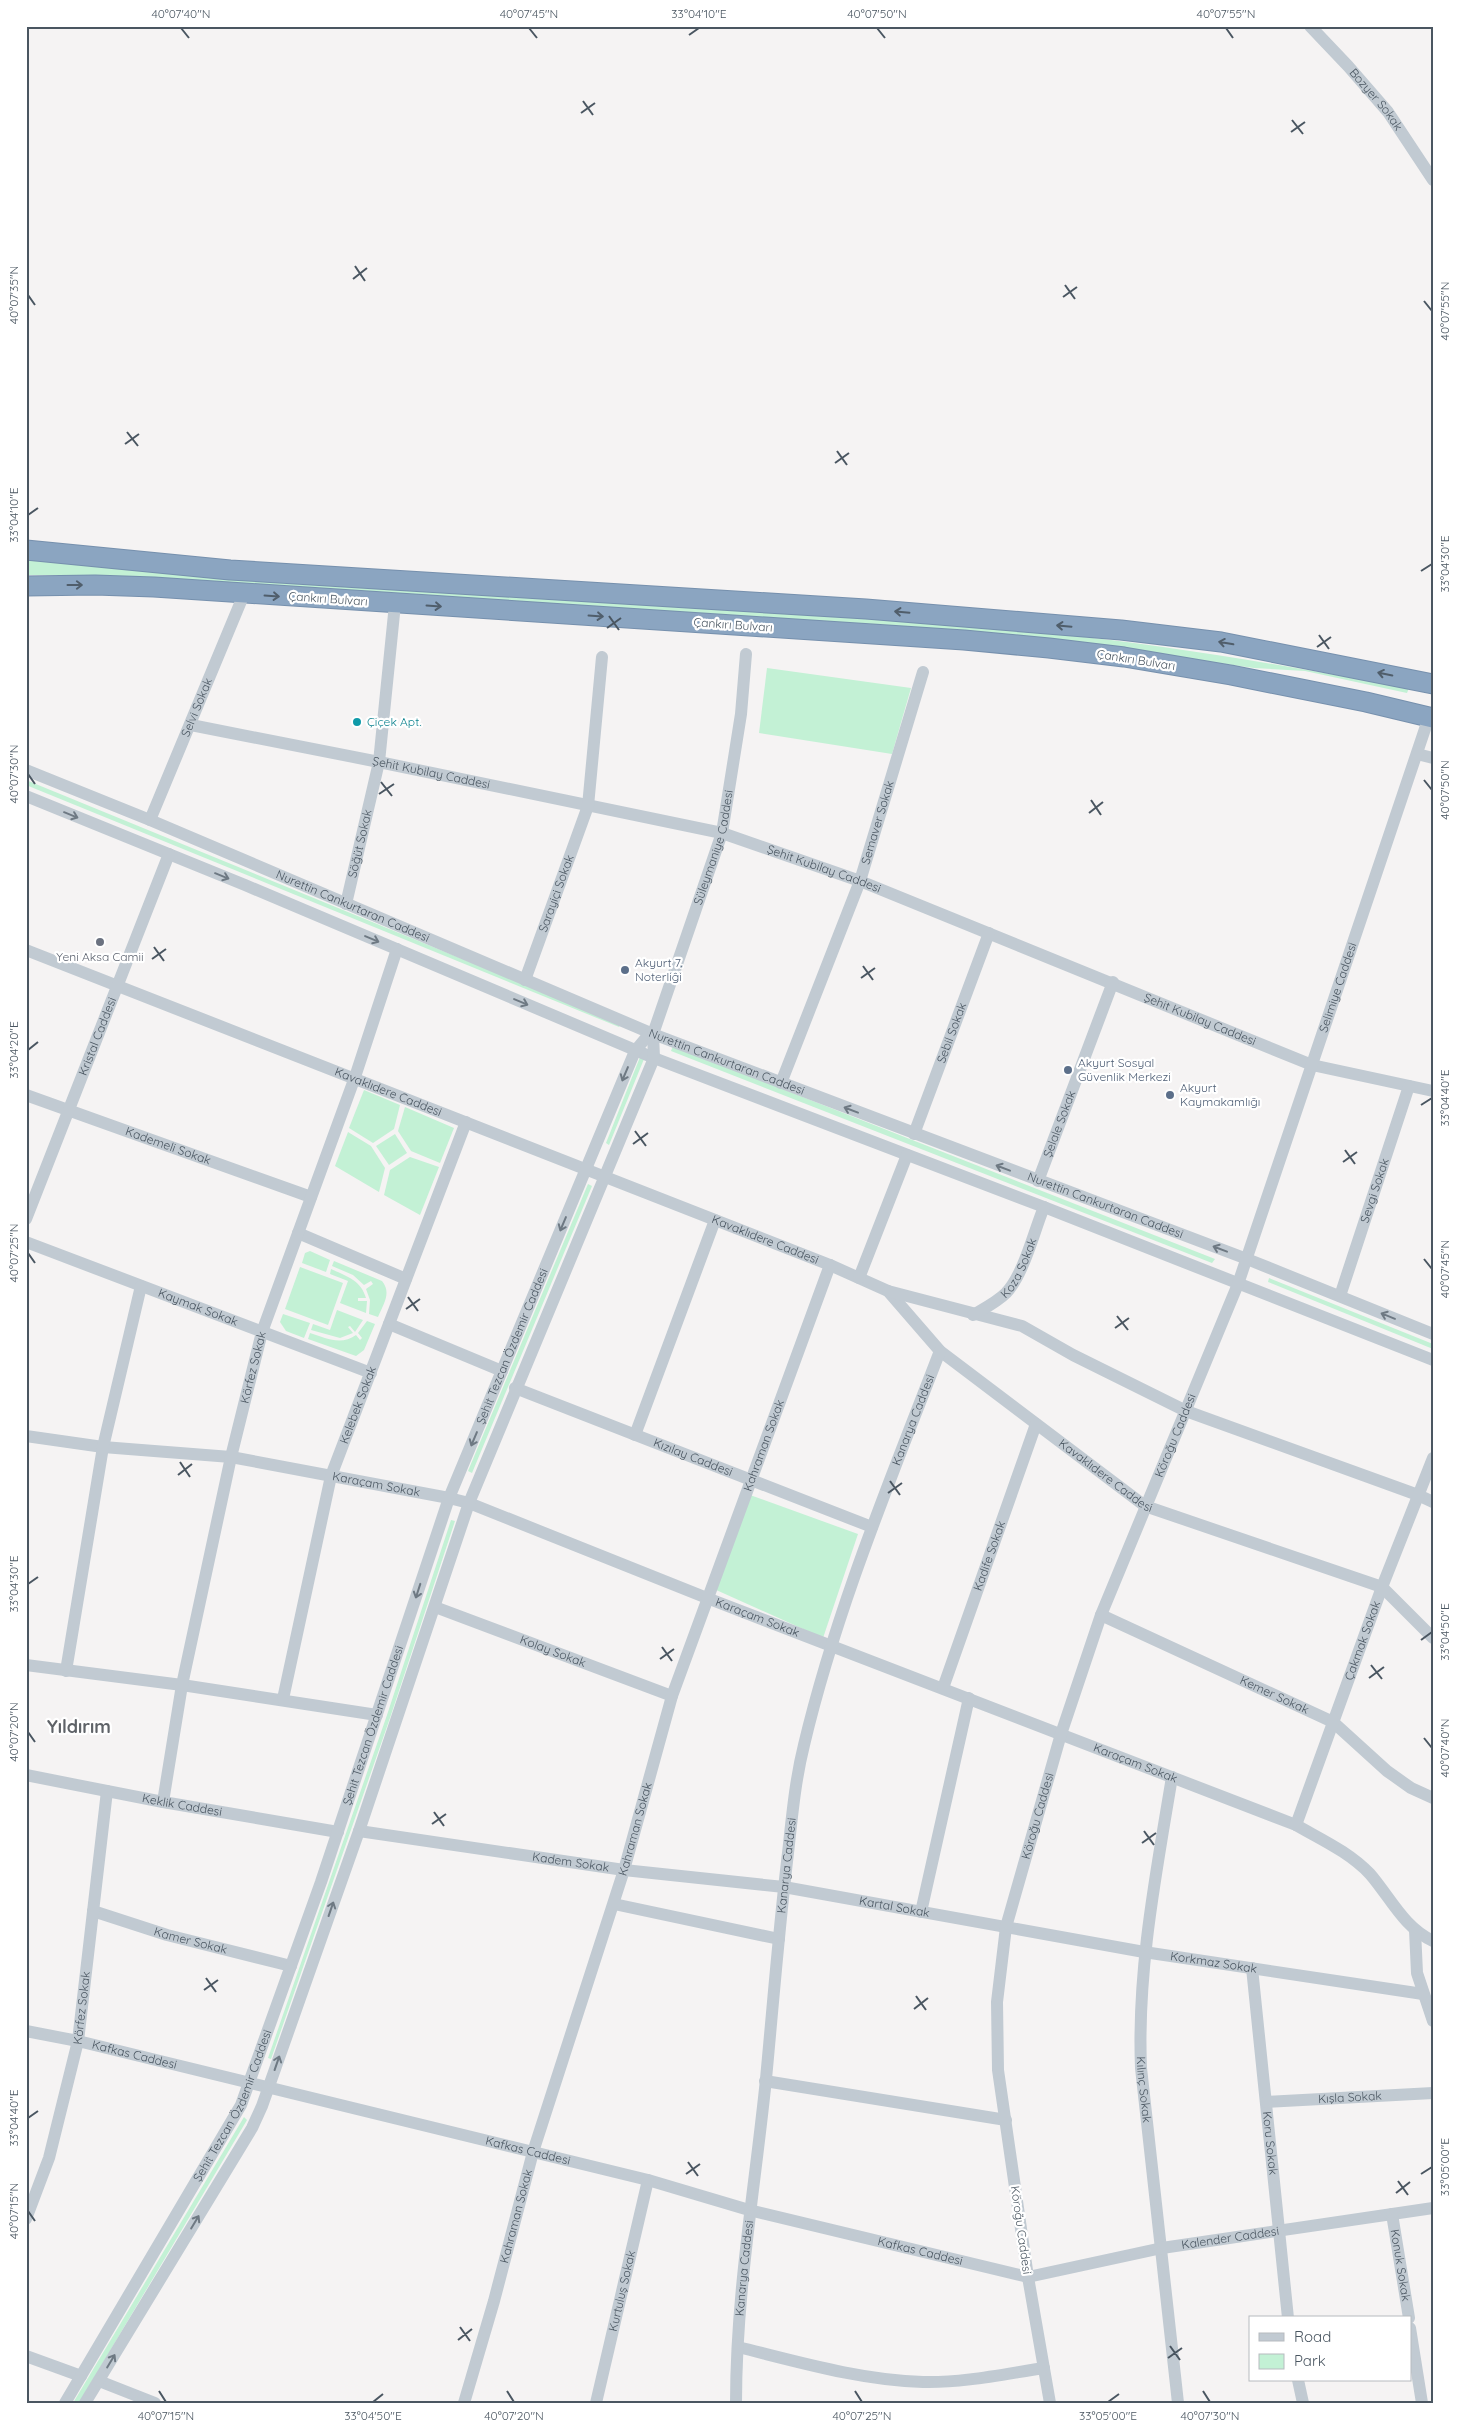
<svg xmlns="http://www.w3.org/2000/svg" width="1459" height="2429" font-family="Quicksand,sans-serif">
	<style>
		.green { fill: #c3f1d5 }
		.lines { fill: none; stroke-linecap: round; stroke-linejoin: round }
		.highway-casing { stroke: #7690ad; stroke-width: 21 }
		.minor { stroke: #c1cad2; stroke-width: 12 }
		.highway { stroke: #8ba5c1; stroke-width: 19 }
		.oneway { stroke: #505e6b }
		.oneway2 { stroke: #6e7983 }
		.ticks { fill: none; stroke: #4a5661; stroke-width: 2 }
		.culture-dot { fill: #0f9aa8; stroke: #fff; stroke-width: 2 }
		.worship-dot { fill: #6b7280; stroke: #fff; stroke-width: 2 }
		.service-dot { fill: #5c6f8a; stroke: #fff; stroke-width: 2 }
		.labels { text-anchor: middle; stroke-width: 4.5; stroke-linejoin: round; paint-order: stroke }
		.street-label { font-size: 12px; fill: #4a5661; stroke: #fff }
		.culture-label { font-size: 12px; fill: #0d838f; stroke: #fff; text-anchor: start }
		.worship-label { font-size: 12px; fill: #5b616d; stroke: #fff }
		.service-label { font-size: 12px; fill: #4e5e75; stroke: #fff; text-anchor: start }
		.district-label { font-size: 18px; font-weight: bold; fill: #5f6368; stroke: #fff }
		.neatline { fill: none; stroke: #4a5661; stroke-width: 2 }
		.ticks-label { font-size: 12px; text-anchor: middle; fill: #4a5661 }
	</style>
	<rect width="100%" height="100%" fill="#f5f3f3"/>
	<!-- green -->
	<g class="green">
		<path d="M26,558C369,598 714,600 1057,634C1175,646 1292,667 1409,688L1407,693L1305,671L1254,668L1168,656L103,575H26Z"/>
		<polygon points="767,668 911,688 892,754 759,733"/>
		<polygon points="26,780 621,1024 619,1027 26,785"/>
		<polygon points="673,1046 1215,1259 1212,1263 671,1051"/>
		<polygon points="640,1057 644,1059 609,1145 606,1143"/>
		<polygon points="364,1090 400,1105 394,1129 373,1143 349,1128"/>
		<polygon points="405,1107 454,1128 440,1163 411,1151 398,1131"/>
		<polygon points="348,1132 371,1146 385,1168 379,1192 335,1166"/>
		<polygon points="395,1134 407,1153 389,1165 376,1146"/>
		<polygon points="410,1157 439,1167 420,1215 384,1195 390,1170"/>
		<polygon points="588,1184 592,1186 472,1473 468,1471"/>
		<polygon points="310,1251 330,1260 326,1272 302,1263 305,1253"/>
		<path d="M334,1261L382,1281C392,1293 383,1305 378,1317L369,1314L370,1300L366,1289L373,1284L371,1281L364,1285L353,1275L332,1266Z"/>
		<polygon points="300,1267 343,1283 328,1325 285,1309"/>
		<path d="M331,1269C346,1276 361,1280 366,1298H358V1301H367L366,1313L340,1303L348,1281L330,1274Z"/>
		<polygon points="1269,1278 1433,1344 1433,1349 1268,1282"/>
		<polygon points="337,1310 363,1320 355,1332 350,1326 348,1327 353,1333 340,1338 311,1330 313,1324 330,1330"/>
		<polygon points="283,1314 310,1323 304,1338 286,1331 280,1322"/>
		<path d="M367,1321L375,1324L364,1350L356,1356L308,1339L310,1333C326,1338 341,1346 356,1335L360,1340L362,1338L358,1333Z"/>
		<polygon points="750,1495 858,1534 823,1638 714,1589"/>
		<polygon points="451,1520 455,1521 390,1718 271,2059 268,2058 387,1715"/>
		<polygon points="244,2117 247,2120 79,2403 73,2403"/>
	</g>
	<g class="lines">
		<!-- highway casing -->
		<g class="highway-casing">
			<g id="highway">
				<polyline points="26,550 230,570 866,609 1121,630 1221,642 1433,684"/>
				<polyline points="26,586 95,585 154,587 964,640 1049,648 1124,657 1231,675 1366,702 1433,718"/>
			</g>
		</g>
		<!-- minor -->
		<g class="minor">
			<path id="s1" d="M1310,26L1348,66L1388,112L1433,180"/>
			<path id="s2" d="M191,725L379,762L722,833L860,881L1312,1065L1433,1091"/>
			<polyline points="1417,754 1433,758"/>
			<path id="s3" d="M26,770L150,820L653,1034L1247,1259L1433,1334"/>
			<polyline points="26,796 245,885 654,1058 1044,1207 1433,1360"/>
			<path id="s4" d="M150,820L244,594"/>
			<path id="s5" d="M346,904L379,762L395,604"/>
			<path id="s6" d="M26,950L830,1265L888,1291L940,1351L1145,1506L1382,1587L1433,1638"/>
			<path id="s7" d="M525,980L588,806L602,657"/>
			<path id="s8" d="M781,1083L860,881L923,672"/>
			<path id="s9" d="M26,1095L311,1197"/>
			<path id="s10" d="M914,1134L989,933"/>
			<path id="s11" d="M1038,1181L1113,982"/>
			<path id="s12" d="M26,1219L169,854"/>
			<polyline points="298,1233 406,1279"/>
			<path id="s13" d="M26,1242L371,1373"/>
			<polyline points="859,1278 907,1155"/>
			<polyline points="888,1291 1022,1326 1073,1355 1186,1411 1418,1495 1433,1502"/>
			<path id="s14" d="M1340,1296L1409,1086"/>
			<path id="s15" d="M973,1315C985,1308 997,1302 1006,1293C1024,1274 1034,1231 1044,1207"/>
			<polyline points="389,1324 502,1371"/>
			<path id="s16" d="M515,1388L872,1527"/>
			<polyline points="635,1435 715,1220"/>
			<path id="s17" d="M26,1436L103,1447L231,1457L449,1498L469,1503L707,1598L1296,1825C1322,1840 1349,1852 1370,1874C1390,1897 1404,1928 1433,1941"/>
			<path id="s18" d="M435,1607L672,1696"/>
			<path id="s19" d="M1101,1615L1333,1722L1387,1771L1411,1788L1433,1798"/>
			<polyline points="26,1665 182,1685 377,1715"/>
			<polyline points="66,1671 103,1447 141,1286"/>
			<path id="s20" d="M943,1688L1036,1424"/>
			<path id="s21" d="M283,1699L331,1476L466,1122"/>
			<path id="s22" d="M26,1775L163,1802L338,1832"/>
			<path id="s23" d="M1172,1777C1156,1874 1137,1970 1141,2068L1178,2403"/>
			<path id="s24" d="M163,1802L182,1685L231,1457L262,1332L355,1077L397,949"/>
			<path id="s25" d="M1296,1825L1382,1587L1433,1458"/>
			<path id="s26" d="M359,1831L624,1870L784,1887L1144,1952L1423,1994"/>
			<polyline points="614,1904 779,1939"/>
			<path id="s27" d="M93,1911L167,1935L291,1966"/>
			<polyline points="921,1912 969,1698"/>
			<polyline points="1415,1930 1417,1973 1433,2021"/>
			<path id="s28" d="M1252,1968L1288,2318"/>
			<path id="s29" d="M26,2031L78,2041L648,2180L749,2210L1028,2277L1162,2248L1433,2208"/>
			<polyline points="765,2081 1006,2120"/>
			<path id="s30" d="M1266,2102L1433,2093"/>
			<path id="s31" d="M1392,2214L1409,2318"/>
			<path id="s32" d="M26,2219L49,2158L78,2041L107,1791"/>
			<polyline points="1410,2328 1422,2403"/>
			<path d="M738,2347C799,2362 860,2380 923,2382C963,2383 1004,2374 1044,2368"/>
			<polyline points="26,2356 81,2376"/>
			<polyline points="1298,2380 1303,2403"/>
			<polyline points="99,2381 155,2403"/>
			<path id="s33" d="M65,2403L241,2105L321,1882L449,1498L635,1051L650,1033"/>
			<path id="s34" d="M85,2403L252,2128L262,2106L359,1831L469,1503L654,1058L653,1034L722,833L741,714L746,654"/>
			<path id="s35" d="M464,2403L494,2301L533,2152L624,1870L672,1696L830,1265"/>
			<path id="s36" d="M596,2403L648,2180"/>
			<path id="s37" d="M736,2403C736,2294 755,2187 766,2079C773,2004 779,1928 788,1853C792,1817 795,1781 804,1745C836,1610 890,1481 940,1351"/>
			<path id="s38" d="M1050,2403L1028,2277L998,2070L997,2002L1006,1927L1061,1734L1101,1615L1238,1284L1429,717"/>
		</g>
		<!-- highway -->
		<use href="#highway" class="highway"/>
	</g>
	<!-- one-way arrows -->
	<defs><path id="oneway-shaft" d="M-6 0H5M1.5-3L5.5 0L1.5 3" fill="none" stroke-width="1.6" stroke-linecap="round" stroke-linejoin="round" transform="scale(1.25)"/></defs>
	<g class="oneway">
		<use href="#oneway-shaft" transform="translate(75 585)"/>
		<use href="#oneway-shaft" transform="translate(272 596) rotate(4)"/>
		<use href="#oneway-shaft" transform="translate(434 606) rotate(4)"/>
		<use href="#oneway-shaft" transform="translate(902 612) rotate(-175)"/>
		<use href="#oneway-shaft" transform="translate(596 616) rotate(4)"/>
		<use href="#oneway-shaft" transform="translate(1064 626) rotate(-175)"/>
		<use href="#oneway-shaft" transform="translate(1226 643) rotate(-170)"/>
		<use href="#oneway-shaft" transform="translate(1385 674) rotate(-168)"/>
	</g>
	<g class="oneway2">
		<use href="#oneway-shaft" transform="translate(71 815) rotate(22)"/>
		<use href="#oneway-shaft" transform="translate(222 876) rotate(22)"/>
		<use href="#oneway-shaft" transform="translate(372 939) rotate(23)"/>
		<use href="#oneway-shaft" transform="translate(521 1002) rotate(23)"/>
		<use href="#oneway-shaft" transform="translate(625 1074) rotate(113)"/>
		<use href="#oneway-shaft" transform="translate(851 1110) rotate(-159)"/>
		<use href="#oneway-shaft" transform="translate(1003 1168) rotate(-159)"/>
		<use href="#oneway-shaft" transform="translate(563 1224) rotate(113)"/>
		<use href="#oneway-shaft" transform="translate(1220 1249) rotate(-159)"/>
		<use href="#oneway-shaft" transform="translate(1388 1316) rotate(-158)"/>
		<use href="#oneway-shaft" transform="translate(474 1439) rotate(113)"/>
		<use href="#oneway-shaft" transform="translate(418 1591) rotate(108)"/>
		<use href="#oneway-shaft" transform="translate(331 1909) rotate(-71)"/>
		<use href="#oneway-shaft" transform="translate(277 2063) rotate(-71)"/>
		<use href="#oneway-shaft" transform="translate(195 2222) rotate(-59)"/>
		<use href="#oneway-shaft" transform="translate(111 2361) rotate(-59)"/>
	</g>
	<!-- ticks -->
	<path class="ticks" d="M181,28L189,38M529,28L537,38M877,28L885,38M1226,28L1233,38M689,35L699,28M583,101L593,115M581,113L595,103M1292,120L1303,134M1291,132L1305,122M355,266L365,281M353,279L367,268M1065,285L1075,299M28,295L35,305M1063,297L1077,287M1424,301L1432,311M127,432L138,446M125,444L139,434M837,451L847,465M835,463L849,453M28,515L38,508M1421,571L1432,564M609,616L619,630M607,628L621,618M1319,635L1329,649M1317,647L1331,637M28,774L35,784M1424,780L1432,790M381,782L392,796M379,794L394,784M1091,800L1101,815M1089,813L1103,802M154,947L164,961M152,959L166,949M863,966L873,980M861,978L875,968M28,1050L38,1042M1421,1105L1432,1098M635,1131L646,1146M633,1144L648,1133M1345,1150L1355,1164M1343,1162L1357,1152M28,1253L35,1263M1424,1259L1432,1269M408,1297L418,1311M406,1309L420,1299M1117,1316L1128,1330M1115,1328L1129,1318M180,1462L190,1477M178,1475L192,1464M890,1481L900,1495M888,1493L902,1483M28,1584L38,1577M1421,1640L1432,1632M662,1647L672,1661M660,1659L674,1649M1371,1665L1382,1679M1369,1678L1384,1667M28,1732L35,1742M1424,1738L1432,1748M434,1812L444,1826M432,1824L446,1814M1144,1831L1154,1845M1142,1843L1156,1833M206,1978L216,1992M204,1990L218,1980M916,1996L926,2010M914,2009L928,1998M28,2118L38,2111M688,2162L698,2176M686,2174L700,2164M1421,2174L1432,2167M1398,2181L1408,2195M1396,2193L1410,2182M28,2211L35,2221M460,2327L470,2341M458,2340L472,2329M1170,2346L1180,2360M1168,2358L1182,2348M159,2391L166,2402M507,2391L514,2402M855,2391L862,2402M1203,2391L1210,2402M373,2402L383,2394M1108,2402L1119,2394"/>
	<!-- markers -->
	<circle class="culture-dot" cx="357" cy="722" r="5"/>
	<circle class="worship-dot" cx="100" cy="942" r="5"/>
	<g class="service-dot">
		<circle cx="625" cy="970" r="5"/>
		<circle cx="1068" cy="1070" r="5"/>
		<circle cx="1170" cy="1095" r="5"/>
	</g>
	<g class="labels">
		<!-- street labels -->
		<g class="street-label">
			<text dy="4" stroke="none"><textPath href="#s1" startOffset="99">Bozyer Sokak</textPath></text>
			<text transform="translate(328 599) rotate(4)" y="4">Çankırı Bulvarı</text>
			<text transform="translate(733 625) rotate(4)" y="4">Çankırı Bulvarı</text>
			<text transform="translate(1136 660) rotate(9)" y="4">Çankırı Bulvarı</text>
			<text dy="4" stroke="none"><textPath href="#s4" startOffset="122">Selvi Sokak</textPath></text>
			<text dy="4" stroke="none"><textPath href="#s2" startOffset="245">Şehit Kubilay Caddesi</textPath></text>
			<text dy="4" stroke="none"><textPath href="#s8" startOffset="278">Semaver Sokak</textPath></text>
			<text dy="4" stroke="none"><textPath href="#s5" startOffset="62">Söğüt Sokak</textPath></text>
			<text dy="4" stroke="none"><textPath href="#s34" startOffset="1686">Süleymaniye Caddesi</textPath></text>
			<text dy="4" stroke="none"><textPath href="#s2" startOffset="650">Şehit Kubilay Caddesi</textPath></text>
			<text dy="4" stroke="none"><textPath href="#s7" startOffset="92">Sarayiçi Sokak</textPath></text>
			<text dy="4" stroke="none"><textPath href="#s3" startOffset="354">Nurettin Cankurtaran Caddesi</textPath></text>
			<text dy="4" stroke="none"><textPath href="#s38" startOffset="1478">Selimiye Caddesi</textPath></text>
			<text dy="4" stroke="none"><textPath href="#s2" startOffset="1055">Şehit Kubilay Caddesi</textPath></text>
			<text dy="4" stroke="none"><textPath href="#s10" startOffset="108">Sebil Sokak</textPath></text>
			<text dy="4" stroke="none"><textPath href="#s12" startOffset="196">Kristal Caddesi</textPath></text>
			<text dy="4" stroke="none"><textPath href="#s3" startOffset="759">Nurettin Cankurtaran Caddesi</textPath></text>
			<text dy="4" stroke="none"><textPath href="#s6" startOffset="389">Kavaklıdere Caddesi</textPath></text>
			<text dy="4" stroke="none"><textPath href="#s11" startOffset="61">Şelale Sokak</textPath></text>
			<text dy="4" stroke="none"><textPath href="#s9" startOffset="151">Kademeli Sokak</textPath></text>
			<text dy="4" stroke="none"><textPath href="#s14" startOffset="111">Sevgi Sokak</textPath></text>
			<text dy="4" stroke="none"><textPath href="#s3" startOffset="1164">Nurettin Cankurtaran Caddesi</textPath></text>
			<text dy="4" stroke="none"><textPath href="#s6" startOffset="794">Kavaklıdere Caddesi</textPath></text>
			<text dy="4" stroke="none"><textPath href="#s15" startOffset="68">Koza Sokak</textPath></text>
			<text dy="4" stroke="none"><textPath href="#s13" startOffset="184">Kaymak Sokak</textPath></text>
			<text dy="4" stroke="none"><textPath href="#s33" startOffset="1152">Şehit Tezcan Özdemir Caddesi</textPath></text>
			<text dy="4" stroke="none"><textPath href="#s24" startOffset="444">Körfez Sokak</textPath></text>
			<text dy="4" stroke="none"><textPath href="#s21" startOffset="304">Kelebek Sokak</textPath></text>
			<text dy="4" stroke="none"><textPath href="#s37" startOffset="1005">Kanarya Caddesi</textPath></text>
			<text dy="4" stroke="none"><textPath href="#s38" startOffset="1001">Köroğu Caddesi</textPath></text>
			<text dy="4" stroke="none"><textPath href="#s35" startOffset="1004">Kahraman Sokak</textPath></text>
			<text dy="4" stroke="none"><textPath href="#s16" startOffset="191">Kızılay Caddesi</textPath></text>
			<text dy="4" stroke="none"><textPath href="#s6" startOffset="1214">Kavaklıdere Caddesi</textPath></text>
			<text dy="4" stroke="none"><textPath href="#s17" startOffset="354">Karaçam Sokak</textPath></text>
			<text dy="4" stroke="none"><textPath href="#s20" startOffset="140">Kadife Sokak</textPath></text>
			<text dy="4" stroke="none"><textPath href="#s17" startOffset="759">Karaçam Sokak</textPath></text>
			<text dy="4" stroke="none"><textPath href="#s25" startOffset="196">Çakmak Sokak</textPath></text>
			<text dy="4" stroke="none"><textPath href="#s18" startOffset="126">Kolay Sokak</textPath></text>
			<text dy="4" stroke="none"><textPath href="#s19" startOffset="191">Kemer Sokak</textPath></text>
			<text dy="4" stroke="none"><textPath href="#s33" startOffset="748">Şehit Tezcan Özdemir Caddesi</textPath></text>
			<text dy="4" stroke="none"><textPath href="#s17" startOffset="1164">Karaçam Sokak</textPath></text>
			<text dy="4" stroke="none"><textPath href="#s22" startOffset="159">Keklik Caddesi</textPath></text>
			<text dy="4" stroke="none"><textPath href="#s38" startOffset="596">Köroğu Caddesi</textPath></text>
			<text dy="4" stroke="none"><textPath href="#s35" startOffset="599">Kahraman Sokak</textPath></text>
			<text dy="4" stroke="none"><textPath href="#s26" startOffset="214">Kadem Sokak</textPath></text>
			<text dy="4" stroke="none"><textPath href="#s37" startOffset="540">Kanarya Caddesi</textPath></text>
			<text dy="4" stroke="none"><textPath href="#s26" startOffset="541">Kartal Sokak</textPath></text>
			<text dy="4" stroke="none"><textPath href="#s27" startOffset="102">Kamer Sokak</textPath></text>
			<text dy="4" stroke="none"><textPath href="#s26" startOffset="865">Korkmaz Sokak</textPath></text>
			<text dy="4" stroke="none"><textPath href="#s32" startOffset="219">Körfez Sokak</textPath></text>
			<text dy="4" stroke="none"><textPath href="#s29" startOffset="111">Kafkas Caddesi</textPath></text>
			<text dy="4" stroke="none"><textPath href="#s23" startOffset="315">Kılınç Sokak</textPath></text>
			<text dy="4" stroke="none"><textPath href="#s30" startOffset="84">Kışla Sokak</textPath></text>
			<text dy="4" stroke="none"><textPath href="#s33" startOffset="342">Şehit Tezcan Özdemir Caddesi</textPath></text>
			<text dy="4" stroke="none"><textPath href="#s28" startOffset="176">Koru Sokak</textPath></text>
			<text dy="4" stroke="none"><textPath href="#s29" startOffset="516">Kafkas Caddesi</textPath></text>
			<text dy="4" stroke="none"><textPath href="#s35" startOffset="194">Kahraman Sokak</textPath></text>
			<text transform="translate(1021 2230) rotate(82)" y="4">Köroğu Caddesi</text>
			<text dy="4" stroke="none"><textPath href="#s29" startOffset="1238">Kalender Caddesi</textPath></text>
			<text dy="4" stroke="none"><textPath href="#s29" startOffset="921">Kafkas Caddesi</textPath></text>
			<text dy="4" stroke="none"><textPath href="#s31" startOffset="52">Konuk Sokak</textPath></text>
			<text dy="4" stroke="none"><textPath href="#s37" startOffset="135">Kanarya Caddesi</textPath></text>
			<text dy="4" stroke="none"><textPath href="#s36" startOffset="115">Kurtuluş Sokak</textPath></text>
		</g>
		<!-- culture labels -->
		<g class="culture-label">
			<text x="367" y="726">Çiçek Apt.</text>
		</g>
		<!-- worship labels -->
		<g class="worship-label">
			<text x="100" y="961">Yeni Aksa Camii</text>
		</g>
		<!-- service labels -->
		<g class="service-label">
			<text x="635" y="967">Akyurt 7.<tspan x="635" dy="14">Noterliği</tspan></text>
			<text x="1078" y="1067">Akyurt Sosyal<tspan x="1078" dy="14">Güvenlik Merkezi</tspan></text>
			<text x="1180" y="1092">Akyurt<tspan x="1180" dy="14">Kaymakamlığı</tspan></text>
		</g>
		<!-- district labels -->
		<g class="district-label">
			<text x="79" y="1733">Yıldırım</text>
		</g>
	</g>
	<!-- border -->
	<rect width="1459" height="2429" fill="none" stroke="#ffffff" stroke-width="55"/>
	<!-- legend -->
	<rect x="1249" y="2316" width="162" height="65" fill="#ffffff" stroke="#b7bbc0"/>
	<rect x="1259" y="2333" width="25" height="8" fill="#c1cad2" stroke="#b7bbc0"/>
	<text x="1294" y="2342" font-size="15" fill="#4a5661">Road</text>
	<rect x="1259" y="2354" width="25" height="15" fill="#c3f1d5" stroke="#b7bbc0"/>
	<text x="1294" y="2366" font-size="15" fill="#4a5661">Park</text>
	<rect x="28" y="28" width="1404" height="2374" class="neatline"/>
	<g class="ticks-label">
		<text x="181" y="18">40°07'40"N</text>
		<text x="529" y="18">40°07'45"N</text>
		<text x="699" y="18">33°04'10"E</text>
		<text x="877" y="18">40°07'50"N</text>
		<text x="1226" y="18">40°07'55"N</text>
		<text transform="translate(14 295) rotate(-90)" y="4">40°07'35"N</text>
		<text transform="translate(1445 311) rotate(-90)" y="4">40°07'55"N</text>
		<text transform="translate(14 515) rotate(-90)" y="4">33°04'10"E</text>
		<text transform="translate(1445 564) rotate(-90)" y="4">33°04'30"E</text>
		<text transform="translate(14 774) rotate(-90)" y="4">40°07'30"N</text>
		<text transform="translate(1445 790) rotate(-90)" y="4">40°07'50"N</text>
		<text transform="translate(14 1050) rotate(-90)" y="4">33°04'20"E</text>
		<text transform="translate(1445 1098) rotate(-90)" y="4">33°04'40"E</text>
		<text transform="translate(14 1253) rotate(-90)" y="4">40°07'25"N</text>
		<text transform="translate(1445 1269) rotate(-90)" y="4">40°07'45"N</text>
		<text transform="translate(14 1584) rotate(-90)" y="4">33°04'30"E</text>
		<text transform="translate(1445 1632) rotate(-90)" y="4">33°04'50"E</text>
		<text transform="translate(14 1732) rotate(-90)" y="4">40°07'20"N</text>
		<text transform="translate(1445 1748) rotate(-90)" y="4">40°07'40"N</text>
		<text transform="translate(14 2118) rotate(-90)" y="4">33°04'40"E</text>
		<text transform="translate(1445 2167) rotate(-90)" y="4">33°05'00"E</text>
		<text transform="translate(14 2211) rotate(-90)" y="4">40°07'15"N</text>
		<text x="166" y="2420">40°07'15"N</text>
		<text x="373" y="2420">33°04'50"E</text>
		<text x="514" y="2420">40°07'20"N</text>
		<text x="862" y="2420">40°07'25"N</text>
		<text x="1108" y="2420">33°05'00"E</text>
		<text x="1210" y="2420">40°07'30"N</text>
	</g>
</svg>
